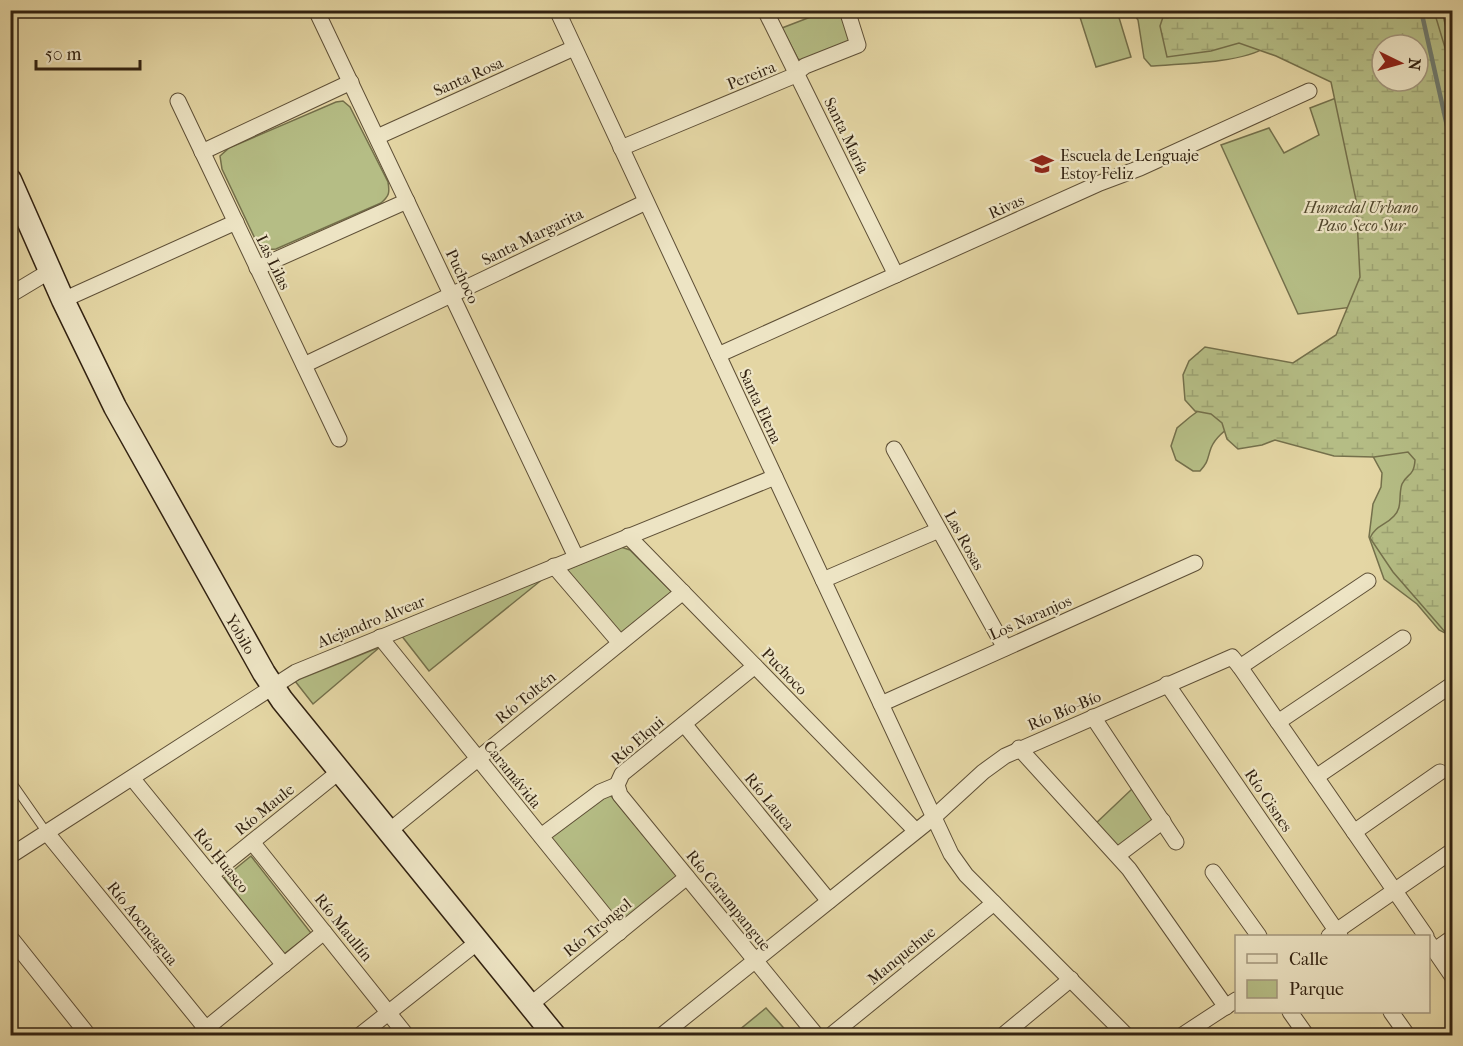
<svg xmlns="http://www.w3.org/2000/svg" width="1463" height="1046" font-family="'IM FELL French Canon',serif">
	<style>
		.green { fill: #b5bd85; stroke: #74704b; stroke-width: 1.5; fill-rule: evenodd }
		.wetland { fill: url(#wetland-marsh); stroke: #74704b; stroke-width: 1.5; fill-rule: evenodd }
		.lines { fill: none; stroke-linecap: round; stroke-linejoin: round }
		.stream { stroke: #6f7b6f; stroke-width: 4.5 }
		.service-casing { stroke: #5e4f36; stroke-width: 10 }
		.minor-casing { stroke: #5e4f36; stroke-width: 17 }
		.secondary-casing { stroke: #322211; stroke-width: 25 }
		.service { stroke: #ede4c4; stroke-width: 8 }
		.minor { stroke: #ede4c4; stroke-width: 15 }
		.secondary { stroke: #ede4c4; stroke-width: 22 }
		.labels { text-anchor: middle; stroke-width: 4.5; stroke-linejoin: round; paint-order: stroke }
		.street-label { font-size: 16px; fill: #322211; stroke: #ede4c4 }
		.poi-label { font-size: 16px; fill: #322211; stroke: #ede4c4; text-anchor: start }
		.park-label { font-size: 16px; font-style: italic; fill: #53492e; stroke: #ede4c4 }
	</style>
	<defs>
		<pattern id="wetland-marsh" width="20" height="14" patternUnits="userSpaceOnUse" patternTransform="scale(1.5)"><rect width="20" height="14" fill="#b5bd85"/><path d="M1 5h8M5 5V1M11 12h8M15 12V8" fill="none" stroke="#9ca272"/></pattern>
	</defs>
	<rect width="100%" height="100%" fill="#e4d6a4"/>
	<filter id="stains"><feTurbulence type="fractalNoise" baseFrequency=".00333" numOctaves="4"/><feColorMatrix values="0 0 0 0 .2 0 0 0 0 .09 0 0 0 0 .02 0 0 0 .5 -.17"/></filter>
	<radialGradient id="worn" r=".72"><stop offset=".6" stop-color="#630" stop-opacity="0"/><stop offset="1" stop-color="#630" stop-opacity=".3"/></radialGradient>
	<!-- green -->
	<g class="green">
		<polygon points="826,11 839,11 850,39 846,44 803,61 798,59 782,28"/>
		<polygon points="1078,11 1117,11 1131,57 1096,67"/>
		<path d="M1132,11H1442L1452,53V632L1447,634L1439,630L1417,604L1384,579L1369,537L1373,504L1381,487L1382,473L1370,451L1236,423C1226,430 1216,436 1211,448C1207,459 1209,461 1200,471H1193L1176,460L1171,446L1177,428L1190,417L1221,394L1350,355L1352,307L1298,314L1221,145L1269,128L1284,153L1319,135L1310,108L1336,98L1371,96L1266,47C1243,63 1180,64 1151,66L1144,58L1138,20ZM1382,45H1418V81H1382Z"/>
		<path d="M343,101L350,107L388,182C390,193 389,196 381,203L276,249L263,250L258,245L222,169L220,156L229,148L336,102Z"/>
		<polygon points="621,547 630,550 673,593 620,634 566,570"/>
		<polygon points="544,578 429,671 401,635"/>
		<polygon points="380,647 313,704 295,681"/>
		<polygon points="1133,788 1156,817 1117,849 1093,826"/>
		<polygon points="607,791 678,877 618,927 548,838"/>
		<polygon points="251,856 311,933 283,955 224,878"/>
		<polygon points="766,1008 790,1035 733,1035"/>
	</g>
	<!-- wetland -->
	<path class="wetland" d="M1165,11H1434L1452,71V640L1393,572L1370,538C1376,525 1385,526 1394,516C1403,507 1398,495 1402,484C1407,473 1414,477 1415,460L1408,452L1374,457L1334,456L1275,440L1262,445L1238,449L1227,439L1222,423L1211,414L1195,411L1185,400L1183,375L1189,361L1205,347L1293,363L1336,335L1360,277L1356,200L1331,82L1276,56L1239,43L1211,51L1167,57L1160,26ZM1382,45H1418V81H1382Z"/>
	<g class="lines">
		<!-- stream -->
		<polyline class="stream" points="1421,10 1452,148"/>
		<!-- service casing -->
		<g class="service-casing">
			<polyline id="service" points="10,780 47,833"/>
		</g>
		<!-- minor casing -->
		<g class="minor-casing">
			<g id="minor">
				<polyline points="316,10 576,557"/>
				<polyline points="557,10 951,854 966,875 1127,1036"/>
				<polyline points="765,10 896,275"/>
				<polyline points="178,101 339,439"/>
				<polyline points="377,137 574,48"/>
				<polyline points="621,148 791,77 805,66 858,45 847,10"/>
				<polyline points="202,152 351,82"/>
				<polyline points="257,268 407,201"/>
				<polyline points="10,295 50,271"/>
				<polyline points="63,300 236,222"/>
				<polyline points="718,355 1100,183 1140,168 1309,91"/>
				<polyline points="304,365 646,202"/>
				<polyline points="894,449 1005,648"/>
				<polyline points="628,536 916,831"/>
				<polyline points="554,566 620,643"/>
				<polyline points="823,580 939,530"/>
				<polyline points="380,637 619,933"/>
				<polyline points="1240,667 1368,581"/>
				<polyline points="1167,684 1340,936"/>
				<polyline points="881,704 1195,563"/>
				<polyline points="1093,717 1176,842"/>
				<polyline points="1278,722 1403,638"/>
				<polyline points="684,724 829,901"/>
				<polyline points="1019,748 1129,869 1226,1007"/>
				<polyline points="1316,777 1450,686"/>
				<polyline points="132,778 284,965"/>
				<polyline points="617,785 620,795 817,1036"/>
				<polyline points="617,785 622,774 755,666"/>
				<polyline points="389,831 683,592"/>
				<polyline points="1354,832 1440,772"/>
				<polyline points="47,833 212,1036"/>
				<polyline points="541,836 600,792 617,785"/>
				<polyline points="252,842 407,1036"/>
				<polyline points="1118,855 1163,821"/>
				<polyline points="10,856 296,672 775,477"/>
				<polyline points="1213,872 1259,936"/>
				<polyline points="211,875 340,771"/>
				<polyline points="1329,936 1452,851"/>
				<polyline points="10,937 89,1036"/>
				<polyline points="1428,941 1452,976"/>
				<polyline points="1435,950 1452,938"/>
				<polyline points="530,1005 687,877"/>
				<polyline points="1290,1012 1307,1036"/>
				<polyline points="1391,1012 1408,1036"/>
				<polyline points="197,1036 324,932"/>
				<polyline points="359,1036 479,941"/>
				<polyline points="661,1036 934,817 983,772 1005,756 1232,657 1240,667 1426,936"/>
				<polyline points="830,1036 994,903"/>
				<polyline points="1002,1036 1071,979"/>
				<polyline points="1181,1036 1236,1000"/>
			</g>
		</g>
		<!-- secondary casing -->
		<g class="secondary-casing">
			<polyline id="secondary" points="10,180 63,300 115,407 264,673 282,700 555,1036"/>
		</g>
		<!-- service -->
		<use href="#service" class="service"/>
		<!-- minor -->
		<use href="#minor" class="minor"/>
		<!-- secondary -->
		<use href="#secondary" class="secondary"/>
	</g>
	<!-- icons -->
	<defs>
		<g id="school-bare" transform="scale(1.8)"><path d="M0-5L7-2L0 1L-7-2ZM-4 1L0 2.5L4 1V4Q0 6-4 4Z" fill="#8f2418" stroke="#ede4c4" stroke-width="2.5" paint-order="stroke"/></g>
	</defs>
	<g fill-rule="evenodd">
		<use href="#school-bare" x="1042" y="164"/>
	</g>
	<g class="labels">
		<!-- street labels -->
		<g class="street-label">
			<text transform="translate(751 75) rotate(-22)" y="6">Pereira</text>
			<text transform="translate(468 76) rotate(-24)" y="6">Santa Rosa</text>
			<text transform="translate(847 135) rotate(64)" y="6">Santa María</text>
			<text transform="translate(1006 206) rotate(-24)" y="6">Rivas</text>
			<text transform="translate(532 236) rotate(-26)" y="6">Santa Margarita</text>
			<text transform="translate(274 262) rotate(64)" y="6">Las Lilas</text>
			<text transform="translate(463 276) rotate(65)" y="6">Puchoco</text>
			<text transform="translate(761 406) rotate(65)" y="6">Santa Elena</text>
			<text transform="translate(965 540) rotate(61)" y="6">Las Rosas</text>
			<text transform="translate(1030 617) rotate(-24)" y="6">Los Naranjos</text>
			<text transform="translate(371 621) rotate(-22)" y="6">Alejandro Alvear</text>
			<text transform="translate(241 634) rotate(60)" y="6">Yobilo</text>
			<text transform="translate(785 671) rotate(46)" y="6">Puchoco</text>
			<text transform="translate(525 697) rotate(-39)" y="6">Río Toltén</text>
			<text transform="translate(1064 710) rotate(-23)" y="6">Río Bío-Bío</text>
			<text transform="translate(637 740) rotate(-41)" y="6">Río Elqui</text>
			<text transform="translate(513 774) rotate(51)" y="6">Caramávida</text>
			<text transform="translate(1269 800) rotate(56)" y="6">Río Cisnes</text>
			<text transform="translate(770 801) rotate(51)" y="6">Río Lauca</text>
			<text transform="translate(264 809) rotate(-39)" y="6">Río Maule</text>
			<text transform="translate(222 860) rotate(51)" y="6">Río Huasco</text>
			<text transform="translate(729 900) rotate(51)" y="6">Río Carampangue</text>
			<text transform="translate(143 923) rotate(51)" y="6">Río Aocncagua</text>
			<text transform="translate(344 927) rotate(51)" y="6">Río Maullín</text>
			<text transform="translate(597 927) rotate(-39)" y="6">Río Trongol</text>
			<text transform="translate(901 955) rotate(-39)" y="6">Manquehue</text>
		</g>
		<!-- poi labels -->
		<g class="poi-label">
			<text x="1060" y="161">Escuela de Lenguaje<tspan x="1060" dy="18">Estoy Feliz</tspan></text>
		</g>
		<!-- park labels -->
		<g class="park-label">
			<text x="1361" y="213">Humedal Urbano<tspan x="1361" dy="18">Paso Seco Sur</tspan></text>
		</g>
	</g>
	<!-- margin -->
	<rect width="1463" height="1046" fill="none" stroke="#e4d6a4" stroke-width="36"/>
	<rect x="12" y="12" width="1439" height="1022" fill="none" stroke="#322211" stroke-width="3"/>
	<rect x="18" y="18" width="1427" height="1010" fill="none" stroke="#322211" stroke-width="1.5"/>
	<!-- legend -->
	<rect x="1235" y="935" width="195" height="78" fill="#ede4c4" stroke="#a2967c" stroke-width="1.5"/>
	<rect x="1247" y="954" width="30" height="9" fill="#ede4c4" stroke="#a2967c" stroke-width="1.5"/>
	<text x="1289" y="965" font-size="18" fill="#322211">Calle</text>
	<rect x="1247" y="980" width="30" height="18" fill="#b5bd85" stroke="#a2967c" stroke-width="1.5"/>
	<text x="1289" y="995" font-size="18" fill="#322211">Parque</text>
	<!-- north arrow -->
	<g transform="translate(1400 63) rotate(95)"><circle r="28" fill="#ede4c4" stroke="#a2967c" stroke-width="1.5"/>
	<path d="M0-4.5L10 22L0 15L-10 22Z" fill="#8f2418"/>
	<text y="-9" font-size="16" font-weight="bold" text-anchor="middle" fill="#322211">N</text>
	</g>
	<!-- scale -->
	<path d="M36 60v9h104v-9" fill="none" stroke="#322211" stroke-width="3"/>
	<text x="45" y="60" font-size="18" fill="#322211" stroke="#ede4c4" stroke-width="4.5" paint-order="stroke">50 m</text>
	<rect width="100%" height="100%" filter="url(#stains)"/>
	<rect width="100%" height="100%" fill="url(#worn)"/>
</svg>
